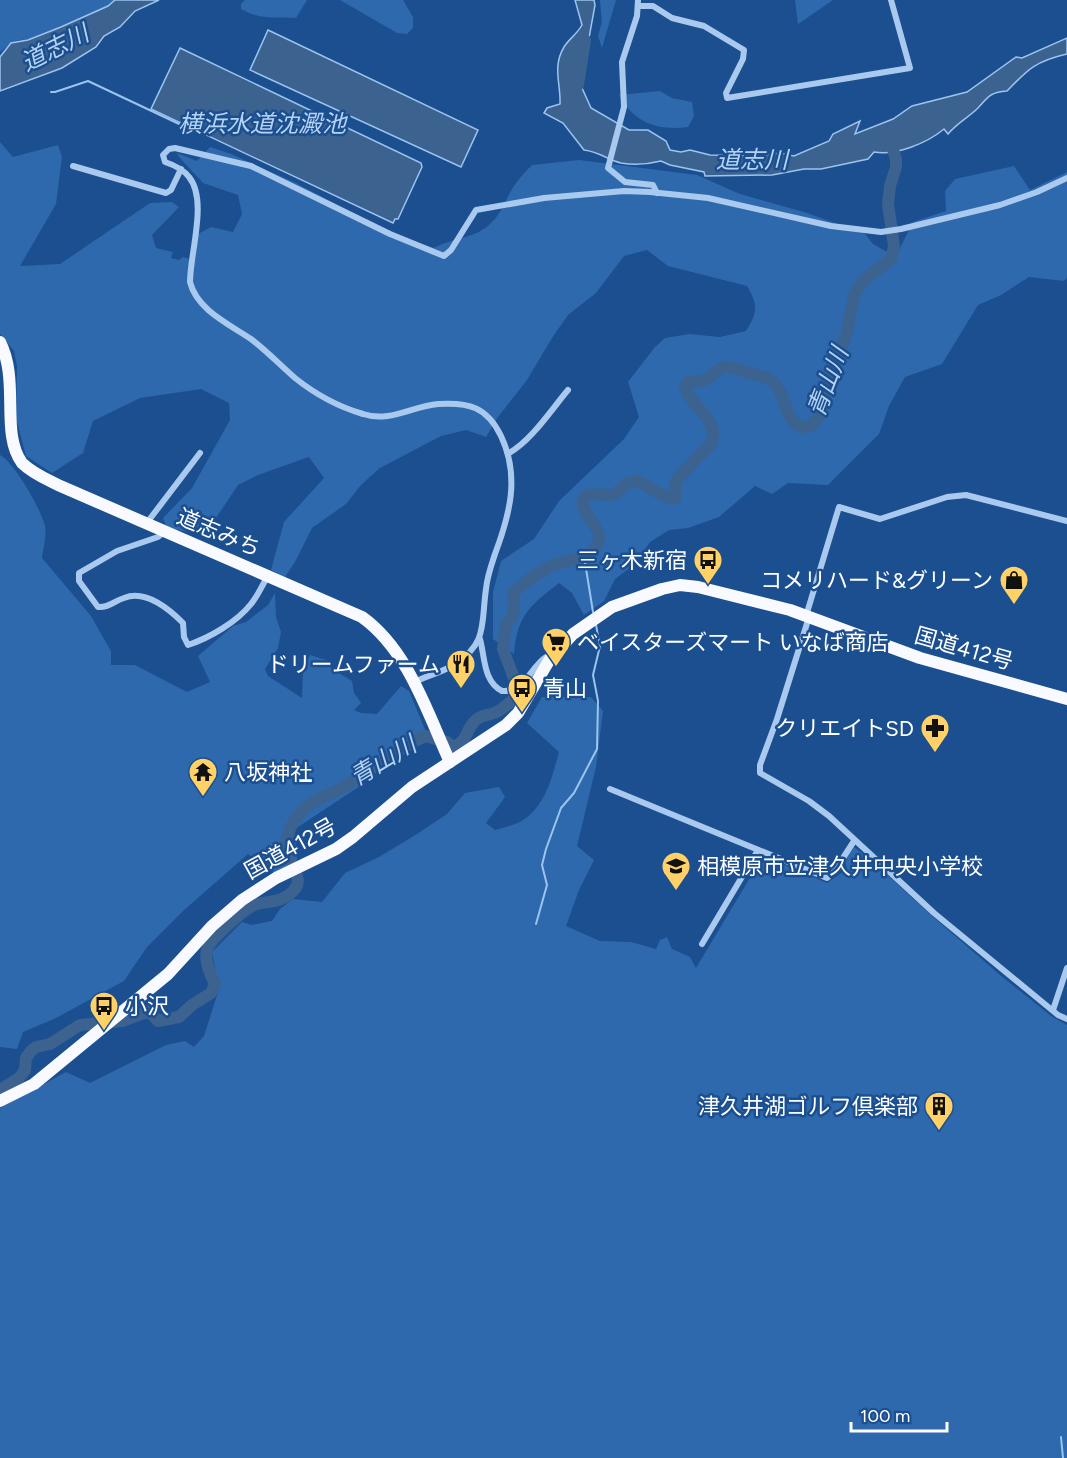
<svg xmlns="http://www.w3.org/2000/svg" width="1067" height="1458" font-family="Figtree,'Noto Sans JP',sans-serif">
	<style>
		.green { fill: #2e69ad }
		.water { fill: #3c6290; stroke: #9cc4f0; stroke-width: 1.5 }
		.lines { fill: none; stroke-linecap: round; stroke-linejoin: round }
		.stream { stroke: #9cc4f0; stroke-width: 2 }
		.river { stroke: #3c6290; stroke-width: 12 }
		.minor { stroke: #a9c9ee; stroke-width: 6 }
		.trunk { stroke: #f8faff; stroke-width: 12 }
		.labels { text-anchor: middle; stroke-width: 5; stroke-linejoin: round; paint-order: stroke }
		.street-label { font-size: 22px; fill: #fff; stroke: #1b4f8f }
		.poi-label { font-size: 22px; fill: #fff; stroke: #1b4f8f; text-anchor: end }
		.water-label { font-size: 24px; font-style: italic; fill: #b5d3f5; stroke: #1b4f8f }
	</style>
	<rect width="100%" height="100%" fill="#1b4f8f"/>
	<!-- green -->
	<g class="green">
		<path d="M0,0H115C98,15 56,30 34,38C27,40 17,39 11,43C7,46 5,49 0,52Z"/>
		<path d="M245,0H307L296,18C276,17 259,20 241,9V4Z"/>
		<polygon points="340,0 403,0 413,17 413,28 407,34 397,33"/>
		<polygon points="600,0 616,0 602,48 598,36 602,22"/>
		<polygon points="795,0 833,0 798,24"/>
		<path d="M660,91L672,98L692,102L694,116L688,127C658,131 634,123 619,95Z"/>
		<path d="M0,142L13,157L58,145L62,157L56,204L20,266L60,264L150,203L172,202L179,207L152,235L156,248L173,252L171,258L179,260L183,257L195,261L198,234L211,227L233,232L242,214L238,195L203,183L180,158L177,153L197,161L210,147L231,154L296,183L398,237L434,248C452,238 473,239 489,225C502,214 505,200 514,186C519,178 526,171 532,165L579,160L697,175L740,194L807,213L865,234L873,244L887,252L891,266L913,222L946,211L945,191L955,179L1014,166L1030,190L1067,172V278L1064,281L1029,277L1001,295L978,305L942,364L905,377L889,406L879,434L828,485L788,483L772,494L755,486L719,517L688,528L669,530L650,542L635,564L615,579L604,601L584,615L572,593L559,583C530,606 517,615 514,654L493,639V592L501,561L534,539L559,501L624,439L639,417L628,382L655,347L665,338L689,334L720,337L746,331C758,312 758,305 747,286L668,266L647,250L624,256L596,293L568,315L552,338L527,380L498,417L486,437L466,430L441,436L380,468L361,485L346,504L312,528L295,562L285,577L271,570L284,522L324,478L309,457L258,475L238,485L206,533H193L167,528L163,518L192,488L230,420L229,403L201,389L140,398L93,421L83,453L52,473L26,456L16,418L17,366L14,351L0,334Z"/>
		<path d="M0,455C14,462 41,509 45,526C47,535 43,549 42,558L91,616L111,651V665H135L187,692L210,682L198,656L233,626L246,622L268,605L275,593L276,617L281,632L278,648L265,669L268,676L302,698L303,669L310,655L326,660L332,669L352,681L354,693L361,703L354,710L361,713L377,714L401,686L409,691L426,732L381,757L363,784L295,829L297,860L274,873L248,854L183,911L147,947L124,981L56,1018L23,1032L17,1049L0,1047Z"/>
		<path d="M542,697H591L603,711L596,767L577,846L594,860L579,890L566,926L600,941L631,942L656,949L660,940L667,937L672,949L690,957L696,968L763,856L827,883L847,869L845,861L854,847L871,860L932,916L1000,975L1051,1016L1067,1025V1458H0V1108L66,1072L90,1083L166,1045L185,1041L194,1047L204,1036L219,989L212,952L242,922L252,925L272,921L280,909L293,899L322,902L345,873L379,857L417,834L447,814L465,793L499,787L505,797L486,823L495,830C504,827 516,825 523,820C546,805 552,777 559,752L527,723Z"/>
	</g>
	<!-- water -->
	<g class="water">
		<polygon points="115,0 159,0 135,11 120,27 104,36 96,47 62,68 0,91 0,57 11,43 28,40 61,27 108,6"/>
		<path d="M575,0H594L595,5L587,49L580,60L582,88L591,108L629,130H648L666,141L670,150L681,152L690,150L710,155L757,156L781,153L794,156L829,141L833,134L860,121L855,134L893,119L912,106L967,92L1016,57L1022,58L1067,38V54C1036,61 1028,69 1007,91C990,92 988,97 978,108C969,117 957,123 948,134L944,129C927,143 896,156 874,152L868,159L821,169H804L772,175L705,176L704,172L670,165L661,161C649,164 633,165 621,163C608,160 600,152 584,150L563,123L544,113L547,108L560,104C561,84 552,67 564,47C569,39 577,34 582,25Z"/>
		<polygon points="268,30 478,130 461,167 250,70"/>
		<polygon points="180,48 421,163 422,167 398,219 395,219 393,223 151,109"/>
	</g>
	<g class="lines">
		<!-- stream -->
		<g class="stream">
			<polyline points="51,92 55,92 88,81 194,131 194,129"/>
			<polyline points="584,556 593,612"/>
			<polyline points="536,924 547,885 542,865 546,849 561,808 574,793 597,749 598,701 593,675 600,646 596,625"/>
			<polyline points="1061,1437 1063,1458"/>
		</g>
		<!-- river -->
		<g class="river">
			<polyline points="578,85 585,40"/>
			<path d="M0,1090L19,1078L25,1070L26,1058L31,1051L36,1047L50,1044L80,1025L122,1021L149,1011L158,1021L179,1017L192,1005L211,993L215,984C211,976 204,959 207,950C210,939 246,907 257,904C270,901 284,902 294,890C307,876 283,863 286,845C287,830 294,820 304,809C313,800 328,795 340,789C369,772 394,751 425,736L447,742L453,747C469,740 464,734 473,723C479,715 486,716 494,713C503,710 510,702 517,696L515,681L503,649L506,624L512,617L514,608L513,593C525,582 539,571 554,565C568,559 587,561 596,547C608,530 581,517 583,501C584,490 603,496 611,495C622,493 625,478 638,482C651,486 660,498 675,499V484L679,477L711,444C721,419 691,408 685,387L688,382C696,382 703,382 710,377C716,373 719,368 726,367C733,366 742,371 749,373C756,375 764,376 771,380C788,393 781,415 800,427L811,426L823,412L827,382L847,333L854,295L865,279L891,259L894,246L888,204L890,186L896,167V159L889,137"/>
		</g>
		<!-- minor -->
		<g class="minor">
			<polyline points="638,0 637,16 622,62 624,107 608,168 625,182 653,185 657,193"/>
			<polyline points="639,6 653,6 672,18 704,26 744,50 743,59 726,93 727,98 910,68 891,0"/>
			<polyline points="73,166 166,193 171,190 181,169"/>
			<path d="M509,453C531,441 551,410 568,390"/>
			<polyline points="146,524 200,453"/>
			<path d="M164,532L158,537L117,551L79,573V581L98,607C109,608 114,601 124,598C146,589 169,609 183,623L184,637L188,645C209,638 237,622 251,604C258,596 262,585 268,576"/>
			<polyline points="806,616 839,507 880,519 947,497 966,495 1067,521"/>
			<polyline points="809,617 777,719 760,765 760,773 809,801 829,816 934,913 1058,1015 1067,1019"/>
			<path d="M480,639C485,657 483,681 502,691C525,693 531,666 546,657L549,659"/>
			<path d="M413,683C427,675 442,673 455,664C488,643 481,623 486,589C487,577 491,566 495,554C510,514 520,476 501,436C487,407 469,402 438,404C412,406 390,423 363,414C339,407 315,394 295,378C280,365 267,351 251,339C229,324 197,310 190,282C190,253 208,200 189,177C183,169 174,165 165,162L163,155L169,149L175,148L251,166L390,234L444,256L451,250L476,210L544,198L624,191L650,192L708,198L831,226L881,232L901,229L1000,205L1037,192L1067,178"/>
			<polyline points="610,789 827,878 834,872 854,841"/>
			<polyline points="702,944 758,850"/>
			<polyline points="1053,1010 1067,968"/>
		</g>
		<!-- trunk -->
		<g class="trunk">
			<path d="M0,342C20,381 0,433 22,463C32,473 46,479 58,485L362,617C408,650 427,712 450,762"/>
			<polyline points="0,1101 34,1084 168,974 212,926 242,900 276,878 336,849 353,837 412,787 506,725 518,713 550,659 573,634 612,607 662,589 680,585 698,587 790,610 920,658 1067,699"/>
		</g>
	</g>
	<!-- icons -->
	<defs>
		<g id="bus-pin" transform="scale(1.5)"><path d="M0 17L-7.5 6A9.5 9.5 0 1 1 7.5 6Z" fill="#ffd166" stroke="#1b4f8f"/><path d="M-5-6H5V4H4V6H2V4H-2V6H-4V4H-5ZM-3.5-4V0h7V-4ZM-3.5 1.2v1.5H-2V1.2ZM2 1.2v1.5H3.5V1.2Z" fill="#111"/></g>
		<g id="shop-pin" transform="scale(1.5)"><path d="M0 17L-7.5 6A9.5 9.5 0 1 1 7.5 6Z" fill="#ffd166" stroke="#1b4f8f"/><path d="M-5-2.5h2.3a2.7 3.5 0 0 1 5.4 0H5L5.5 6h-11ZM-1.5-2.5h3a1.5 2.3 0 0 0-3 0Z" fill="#111"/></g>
		<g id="supermarket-pin" transform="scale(1.5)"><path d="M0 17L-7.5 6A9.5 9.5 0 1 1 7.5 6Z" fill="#ffd166" stroke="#1b4f8f"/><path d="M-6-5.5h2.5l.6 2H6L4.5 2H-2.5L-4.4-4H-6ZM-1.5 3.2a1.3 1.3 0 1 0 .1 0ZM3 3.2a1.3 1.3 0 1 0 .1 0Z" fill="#111"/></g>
		<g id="restaurant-pin" transform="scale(1.5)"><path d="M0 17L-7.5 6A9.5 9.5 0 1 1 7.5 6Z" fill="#ffd166" stroke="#1b4f8f"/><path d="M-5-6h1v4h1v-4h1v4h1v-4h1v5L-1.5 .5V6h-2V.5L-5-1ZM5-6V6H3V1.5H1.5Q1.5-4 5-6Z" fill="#111"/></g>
		<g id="pharmacy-pin" transform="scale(1.5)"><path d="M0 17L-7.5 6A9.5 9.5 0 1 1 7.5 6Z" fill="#ffd166" stroke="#1b4f8f"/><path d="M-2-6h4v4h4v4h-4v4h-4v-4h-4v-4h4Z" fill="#111"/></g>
		<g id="temple-pin" transform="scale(1.5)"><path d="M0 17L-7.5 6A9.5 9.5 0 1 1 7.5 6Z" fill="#ffd166" stroke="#1b4f8f"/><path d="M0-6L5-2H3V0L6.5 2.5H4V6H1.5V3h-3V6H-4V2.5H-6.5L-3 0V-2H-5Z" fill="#111"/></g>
		<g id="school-pin" transform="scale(1.5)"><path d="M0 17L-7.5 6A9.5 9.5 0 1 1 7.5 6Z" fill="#ffd166" stroke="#1b4f8f"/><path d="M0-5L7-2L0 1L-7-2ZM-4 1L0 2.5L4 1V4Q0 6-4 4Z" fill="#111"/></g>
		<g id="building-pin" transform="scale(1.5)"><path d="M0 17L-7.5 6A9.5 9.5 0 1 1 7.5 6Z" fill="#ffd166" stroke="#1b4f8f"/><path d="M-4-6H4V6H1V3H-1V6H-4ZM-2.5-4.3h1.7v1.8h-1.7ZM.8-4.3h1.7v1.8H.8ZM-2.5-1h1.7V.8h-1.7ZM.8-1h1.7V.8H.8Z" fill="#111"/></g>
	</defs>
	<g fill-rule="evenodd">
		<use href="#bus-pin" x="708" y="560"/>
		<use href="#shop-pin" x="1014" y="580"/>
		<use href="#supermarket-pin" x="556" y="642"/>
		<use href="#restaurant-pin" x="461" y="664"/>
		<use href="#bus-pin" x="522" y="688"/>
		<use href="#pharmacy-pin" x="935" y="728"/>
		<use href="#temple-pin" x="203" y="772"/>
		<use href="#school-pin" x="676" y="866"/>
		<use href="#bus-pin" x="104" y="1006"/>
		<use href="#building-pin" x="939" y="1106"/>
	</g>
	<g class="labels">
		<!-- street labels -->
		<g class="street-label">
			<text transform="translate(219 532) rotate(23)" y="8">道志みち</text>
			<text transform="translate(964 648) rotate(16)" y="8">国道412号</text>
			<text transform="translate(290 848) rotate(-29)" y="8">国道412号</text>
		</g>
		<!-- poi labels -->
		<g class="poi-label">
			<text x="687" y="568">三ヶ木新宿</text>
			<text x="993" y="588">コメリハード&amp;グリーン</text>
			<text x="577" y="650" text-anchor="start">ベイスターズマート いなば商店</text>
			<text x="440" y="672">ドリームファーム</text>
			<text x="543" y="696" text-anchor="start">青山</text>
			<text x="914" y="736">クリエイトSD</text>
			<text x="224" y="780" text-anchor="start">八坂神社</text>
			<text x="697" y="874" text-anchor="start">相模原市立津久井中央小学校</text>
			<text x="125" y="1014" text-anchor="start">小沢</text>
			<text x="918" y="1114">津久井湖ゴルフ倶楽部</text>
		</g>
		<!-- water labels -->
		<g class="water-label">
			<text transform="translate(55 48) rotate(-27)" y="8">道志川</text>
			<text x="262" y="132">横浜水道沈澱池</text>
			<text x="752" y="168">道志川</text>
			<text transform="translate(828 382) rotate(-69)" y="8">青山川</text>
			<text transform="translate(383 761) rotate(-31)" y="8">青山川</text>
		</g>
	</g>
	<!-- scale -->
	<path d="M851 1422v9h96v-9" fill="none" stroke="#ffffff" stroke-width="3"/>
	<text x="860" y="1422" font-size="18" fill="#ffffff" stroke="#1b4f8f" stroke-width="4.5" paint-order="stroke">100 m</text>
</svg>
